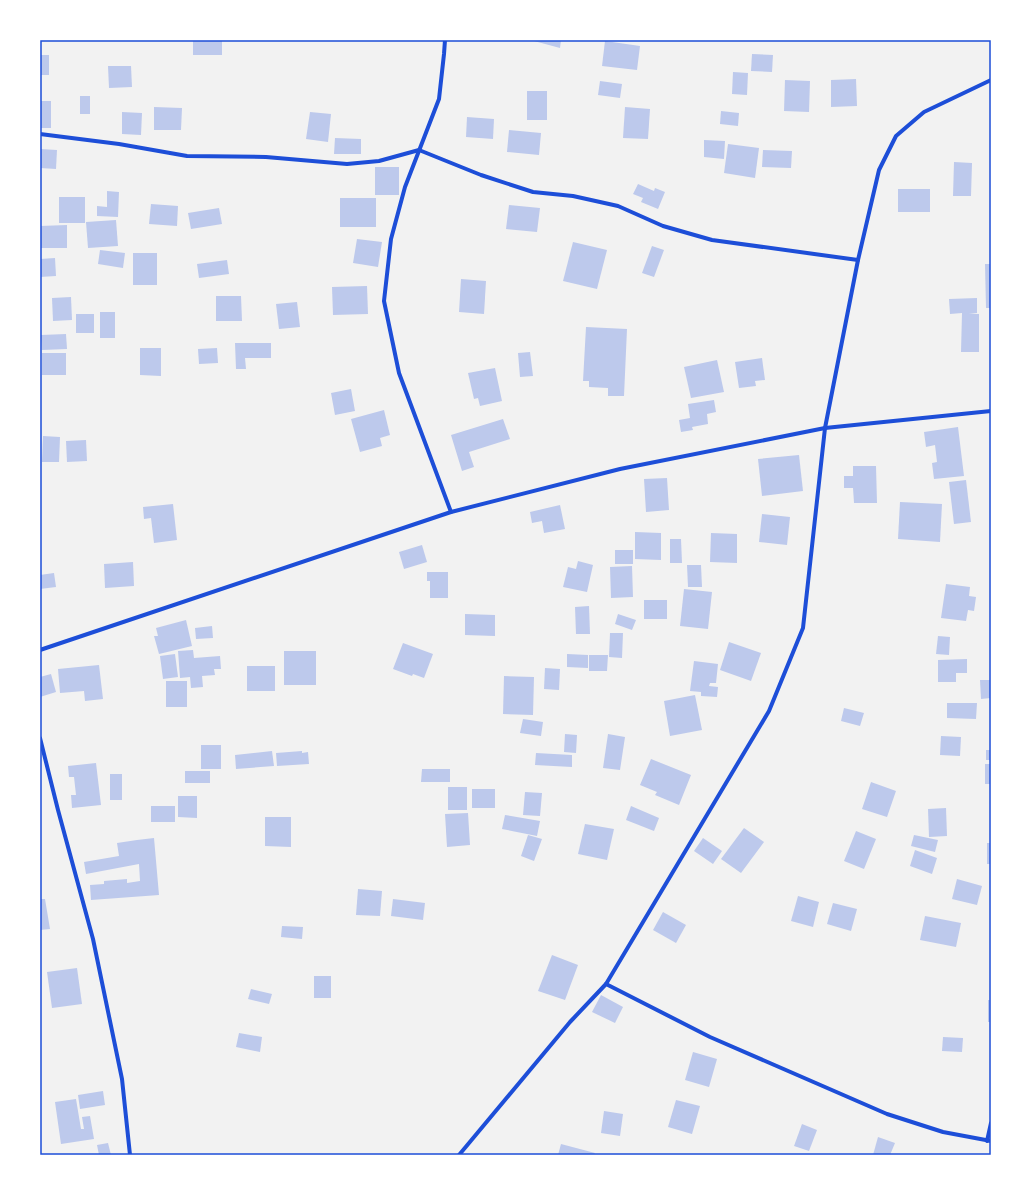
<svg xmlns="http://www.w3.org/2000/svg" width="1031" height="1195" font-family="'Nunito Sans',sans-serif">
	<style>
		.building { fill: #bdc9ec }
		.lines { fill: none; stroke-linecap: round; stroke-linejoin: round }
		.minor { stroke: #1d4ed8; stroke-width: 4 }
		.neatline { fill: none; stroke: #1d4ed8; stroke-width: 1.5 }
	</style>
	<rect width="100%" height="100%" fill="#f2f2f2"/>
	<!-- building -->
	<g class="building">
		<rect x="193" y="40" width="29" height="15"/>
		<polygon points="534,40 561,40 560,48 534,41"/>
		<polygon points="605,41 640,46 637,70 602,66"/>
		<polygon points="752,54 773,55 772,72 751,71"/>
		<rect x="40" y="55" width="9" height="20"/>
		<polygon points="108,66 131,66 132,87 109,88"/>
		<polygon points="733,72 748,73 747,95 732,94"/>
		<polygon points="856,79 857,106 831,107 831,80"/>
		<polygon points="785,80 810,81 809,112 784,111"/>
		<polygon points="600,81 622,84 620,98 598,95"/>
		<rect x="527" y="91" width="20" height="29"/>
		<rect x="80" y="96" width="10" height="18"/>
		<rect x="40" y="101" width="11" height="27"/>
		<polygon points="154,107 182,108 181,130 154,130"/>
		<polygon points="625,107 650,109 648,139 623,138"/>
		<polygon points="721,111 739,113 738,126 720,124"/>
		<polygon points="122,112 142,113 141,135 122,134"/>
		<polygon points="310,112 331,114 328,142 306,139"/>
		<polygon points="467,117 494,119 493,139 466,137"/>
		<polygon points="509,130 541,133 539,155 507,152"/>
		<polygon points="335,138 361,139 361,154 334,154"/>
		<polygon points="704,140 725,141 724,159 704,157"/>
		<polygon points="728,144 759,148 755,178 724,173"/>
		<polygon points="40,149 57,150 56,169 40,168"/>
		<polygon points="763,150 792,151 791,168 762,167"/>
		<polygon points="954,162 972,163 971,196 953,196"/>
		<rect x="375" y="167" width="24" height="28"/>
		<polygon points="638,184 654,191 655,188 665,192 658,209 641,202 643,198 633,194"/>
		<rect x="898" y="189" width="32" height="23"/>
		<polygon points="107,191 119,192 118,217 97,216 97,206 107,207"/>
		<rect x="59" y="197" width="26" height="26"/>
		<rect x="340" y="198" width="36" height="29"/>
		<polygon points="151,204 178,206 177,226 149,224"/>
		<polygon points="509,205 540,208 537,232 506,229"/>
		<polygon points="219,208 222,224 191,229 188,213"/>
		<polygon points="116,220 118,246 88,248 86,222"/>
		<polygon points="67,225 67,248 40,248 40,226"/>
		<polygon points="357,239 382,242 378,267 353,263"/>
		<polygon points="573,242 607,250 597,289 563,281"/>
		<polygon points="652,246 664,250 654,277 642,273"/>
		<polygon points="100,250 125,253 123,268 98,264"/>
		<rect x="133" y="253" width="24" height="32"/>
		<polygon points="55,258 56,276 40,277 40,259"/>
		<polygon points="227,260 229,274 199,278 197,264"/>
		<polygon points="985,264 991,264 991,308 986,308"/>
		<polygon points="461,279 486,281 484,314 459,312"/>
		<polygon points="367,286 368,314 333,315 332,287"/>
		<polygon points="216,296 241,296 242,321 216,321"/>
		<polygon points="71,297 72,320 53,321 52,298"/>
		<polygon points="977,298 977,313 969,314 979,314 979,352 961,352 962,313 950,314 949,299"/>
		<polygon points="297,302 300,327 279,329 276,304"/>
		<rect x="100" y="312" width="15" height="26"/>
		<rect x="76" y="314" width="18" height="19"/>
		<polygon points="586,327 627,329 624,396 608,396 608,388 589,387 589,381 583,381"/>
		<polygon points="66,334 67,349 42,350 41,335"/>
		<polygon points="235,343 271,343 271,358 245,358 246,369 236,369"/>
		<polygon points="140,348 161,348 161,376 140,375"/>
		<polygon points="217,348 218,363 199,364 198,349"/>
		<polygon points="530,352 533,376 520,377 518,353"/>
		<rect x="42" y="353" width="24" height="22"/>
		<polygon points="762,358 765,380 755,381 756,386 739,388 735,362"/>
		<polygon points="717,360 724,392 691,398 684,367"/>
		<polygon points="495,368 502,401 480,406 478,398 474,399 468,373"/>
		<polygon points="351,389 355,411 335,415 331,393"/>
		<polygon points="714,400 716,412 707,414 708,424 692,427 693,430 681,432 679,420 690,418 688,404"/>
		<polygon points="384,410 390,435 380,438 382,446 360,452 351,419"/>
		<polygon points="503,419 510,439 469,452 474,467 462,471 451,435"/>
		<polygon points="958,427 964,476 934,479 932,463 937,462 935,445 926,447 924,432"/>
		<polygon points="43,436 60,437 59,462 42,462"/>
		<polygon points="86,440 87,461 67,462 66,441"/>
		<polygon points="799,455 803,491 762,496 758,459"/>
		<polygon points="853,466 876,466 877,503 854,503 853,488 844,488 844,476 853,476"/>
		<polygon points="667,478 669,510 646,512 644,479"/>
		<polygon points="966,480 971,522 954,524 949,482"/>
		<polygon points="900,502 942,504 940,542 898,539"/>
		<polygon points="173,504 177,540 154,543 151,518 144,519 143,507"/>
		<polygon points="560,505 565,529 544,533 542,521 532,523 530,512"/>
		<polygon points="762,514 790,517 787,545 759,542"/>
		<polygon points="635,532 661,533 661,560 635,559"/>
		<polygon points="711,533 737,534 737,563 710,562"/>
		<polygon points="670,539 681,539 682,563 670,563"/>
		<polygon points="422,545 427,562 404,569 399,552"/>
		<rect x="615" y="550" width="18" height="14"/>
		<polygon points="578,561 593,565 587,592 563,587 568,567 576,569"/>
		<polygon points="133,562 134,586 105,588 104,564"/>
		<polygon points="687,565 701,565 702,587 688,587"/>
		<polygon points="632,566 633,597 611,598 610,567"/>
		<polygon points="427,572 448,572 448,598 430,598 430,581 427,581"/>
		<polygon points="54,573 56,587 40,589 40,575"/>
		<polygon points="946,584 970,587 969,596 976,597 974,611 968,610 966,621 941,618"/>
		<polygon points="684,589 712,592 708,629 680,626"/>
		<rect x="644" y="600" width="23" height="19"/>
		<polygon points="589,606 590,634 576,634 575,607"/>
		<polygon points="465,614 495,615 495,636 465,635"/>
		<polygon points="618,614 636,620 632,630 615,624"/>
		<polygon points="186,620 192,646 159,654 154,636 158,636 156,628"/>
		<polygon points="212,626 213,638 196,639 195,628"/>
		<polygon points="610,633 623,633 622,658 609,657"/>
		<polygon points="938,636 950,637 949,655 936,654"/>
		<polygon points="729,642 761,653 751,681 720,670"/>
		<polygon points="403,643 433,654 424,678 413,674 412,676 393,669"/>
		<polygon points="193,650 194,658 220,656 221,669 214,669 215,675 202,676 203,687 191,688 190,677 180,678 178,651"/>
		<rect x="284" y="651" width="32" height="34"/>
		<polygon points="175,654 178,677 163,679 160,656"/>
		<polygon points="567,654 588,655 588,668 567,667"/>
		<polygon points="589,655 608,655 607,671 589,671"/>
		<polygon points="967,659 967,673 956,673 956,682 938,682 938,660"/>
		<polygon points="694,661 718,664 716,683 710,683 709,686 718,687 717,697 701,696 701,692 690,691"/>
		<polygon points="99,665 103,699 85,701 84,691 60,693 58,669"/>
		<rect x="247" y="666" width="28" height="25"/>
		<polygon points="545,668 560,669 559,690 544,689"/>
		<polygon points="51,674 56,692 40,697 40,677"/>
		<polygon points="504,676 534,677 533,715 503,714"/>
		<polygon points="980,680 991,680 991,698 981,699"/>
		<rect x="166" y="681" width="21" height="26"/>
		<polygon points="695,695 702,730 670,736 664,701"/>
		<polygon points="947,703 977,703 976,719 947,718"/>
		<polygon points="844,708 864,713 860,726 841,721"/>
		<polygon points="523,719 543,722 541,736 520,733"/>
		<polygon points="565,734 577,735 576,753 564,752"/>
		<polygon points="608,734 625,737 620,770 603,768"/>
		<polygon points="941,736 961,737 960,756 940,755"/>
		<rect x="201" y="745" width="20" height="24"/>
		<rect x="986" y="750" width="5" height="10"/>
		<polygon points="272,751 274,766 236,769 235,755"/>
		<polygon points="302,751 302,753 308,752 309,764 277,766 276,753"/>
		<polygon points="536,753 572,755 572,767 535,765"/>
		<polygon points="651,759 691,775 679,805 655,795 657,792 640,785"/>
		<polygon points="96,763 101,805 72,808 71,795 76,795 74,777 69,777 68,766"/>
		<rect x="985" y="764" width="6" height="20"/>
		<polygon points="422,769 450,769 450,782 421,782"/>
		<rect x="185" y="771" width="25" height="12"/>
		<rect x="110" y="774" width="12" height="26"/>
		<polygon points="871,782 896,791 887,817 862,809"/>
		<rect x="448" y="787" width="19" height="23"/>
		<rect x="472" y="789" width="23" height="19"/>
		<polygon points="525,792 542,793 540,816 523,815"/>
		<polygon points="178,796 197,796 197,818 178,817"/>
		<rect x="151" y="806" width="24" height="16"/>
		<polygon points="631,806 659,818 654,831 626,820"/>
		<polygon points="946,808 947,836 929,837 928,809"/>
		<polygon points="468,813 470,845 447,847 445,814"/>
		<polygon points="505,815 540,821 537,836 502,829"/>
		<polygon points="265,817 291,817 291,847 265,846"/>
		<polygon points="585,824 614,829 607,860 578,854"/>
		<polygon points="744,828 764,842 741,873 721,859"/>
		<polygon points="856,831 876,839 864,869 844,861"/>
		<polygon points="528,835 542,839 534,861 521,856"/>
		<polygon points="914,835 938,840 935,852 911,846"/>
		<polygon points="154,838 159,895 91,900 90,885 104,884 104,881 127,879 127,883 140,881 139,864 86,874 84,862 119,856 117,843 137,840"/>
		<polygon points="703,838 722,851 713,864 694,851"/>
		<rect x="987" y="843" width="4" height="21"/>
		<polygon points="915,850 937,858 932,874 910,866"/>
		<polygon points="957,879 982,886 977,905 952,899"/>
		<polygon points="358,889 382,891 380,916 356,915"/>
		<polygon points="798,896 819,902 813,927 791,921"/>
		<polygon points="40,899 45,899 50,929 40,930"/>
		<polygon points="393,899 425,903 423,920 391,916"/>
		<polygon points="833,903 857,909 851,931 827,924"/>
		<polygon points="663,912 686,925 676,943 653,930"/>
		<polygon points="925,916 961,923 956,947 920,940"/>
		<polygon points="282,926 303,927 302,939 281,937"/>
		<polygon points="552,955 578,965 565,1000 538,991"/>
		<polygon points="77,968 82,1004 52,1008 47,972"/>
		<rect x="314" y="976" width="17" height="22"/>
		<polygon points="251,989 272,994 269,1004 248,999"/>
		<polygon points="601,995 623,1007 615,1023 592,1012"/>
		<rect x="988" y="1000" width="3" height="22"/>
		<polygon points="239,1033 262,1037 260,1052 236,1047"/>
		<polygon points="943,1037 963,1038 962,1052 942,1051"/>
		<polygon points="693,1052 717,1059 709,1087 685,1080"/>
		<polygon points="103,1091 105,1105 80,1109 78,1095"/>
		<polygon points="76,1099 81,1129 84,1129 82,1117 90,1116 94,1139 61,1144 55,1102"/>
		<polygon points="676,1100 700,1106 692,1134 668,1127"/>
		<polygon points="604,1111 623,1114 620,1136 601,1133"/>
		<polygon points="802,1124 817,1130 809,1151 794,1146"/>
		<polygon points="878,1137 895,1143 890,1155 873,1155"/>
		<polygon points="108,1143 111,1155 99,1155 97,1145"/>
		<polygon points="561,1144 595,1153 594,1155 558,1155"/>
	</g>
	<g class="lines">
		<!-- minor -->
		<g class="minor">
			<polyline points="445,40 444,54 439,99 405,187 391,239 384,301 399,373 451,512"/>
			<polyline points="40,134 119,144 187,156 266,157 347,164 379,161 419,150 481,175 533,192 573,196 618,206 663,226 712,240 858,260"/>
			<polyline points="40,650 451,512 620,469 825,428 991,411"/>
			<polyline points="40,738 58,810 93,939 122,1079 130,1155"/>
			<polyline points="606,984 710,1037 887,1114 943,1132 991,1141"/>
			<polyline points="987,1141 991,1123"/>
			<polyline points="459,1155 570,1022 606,984 769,711 803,628 825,428 858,260 879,170 896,136 924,112 991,80"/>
		</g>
	</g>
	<!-- border -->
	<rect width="1031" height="1195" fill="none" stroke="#ffffff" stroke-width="82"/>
	<rect x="41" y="41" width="949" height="1113" class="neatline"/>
</svg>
